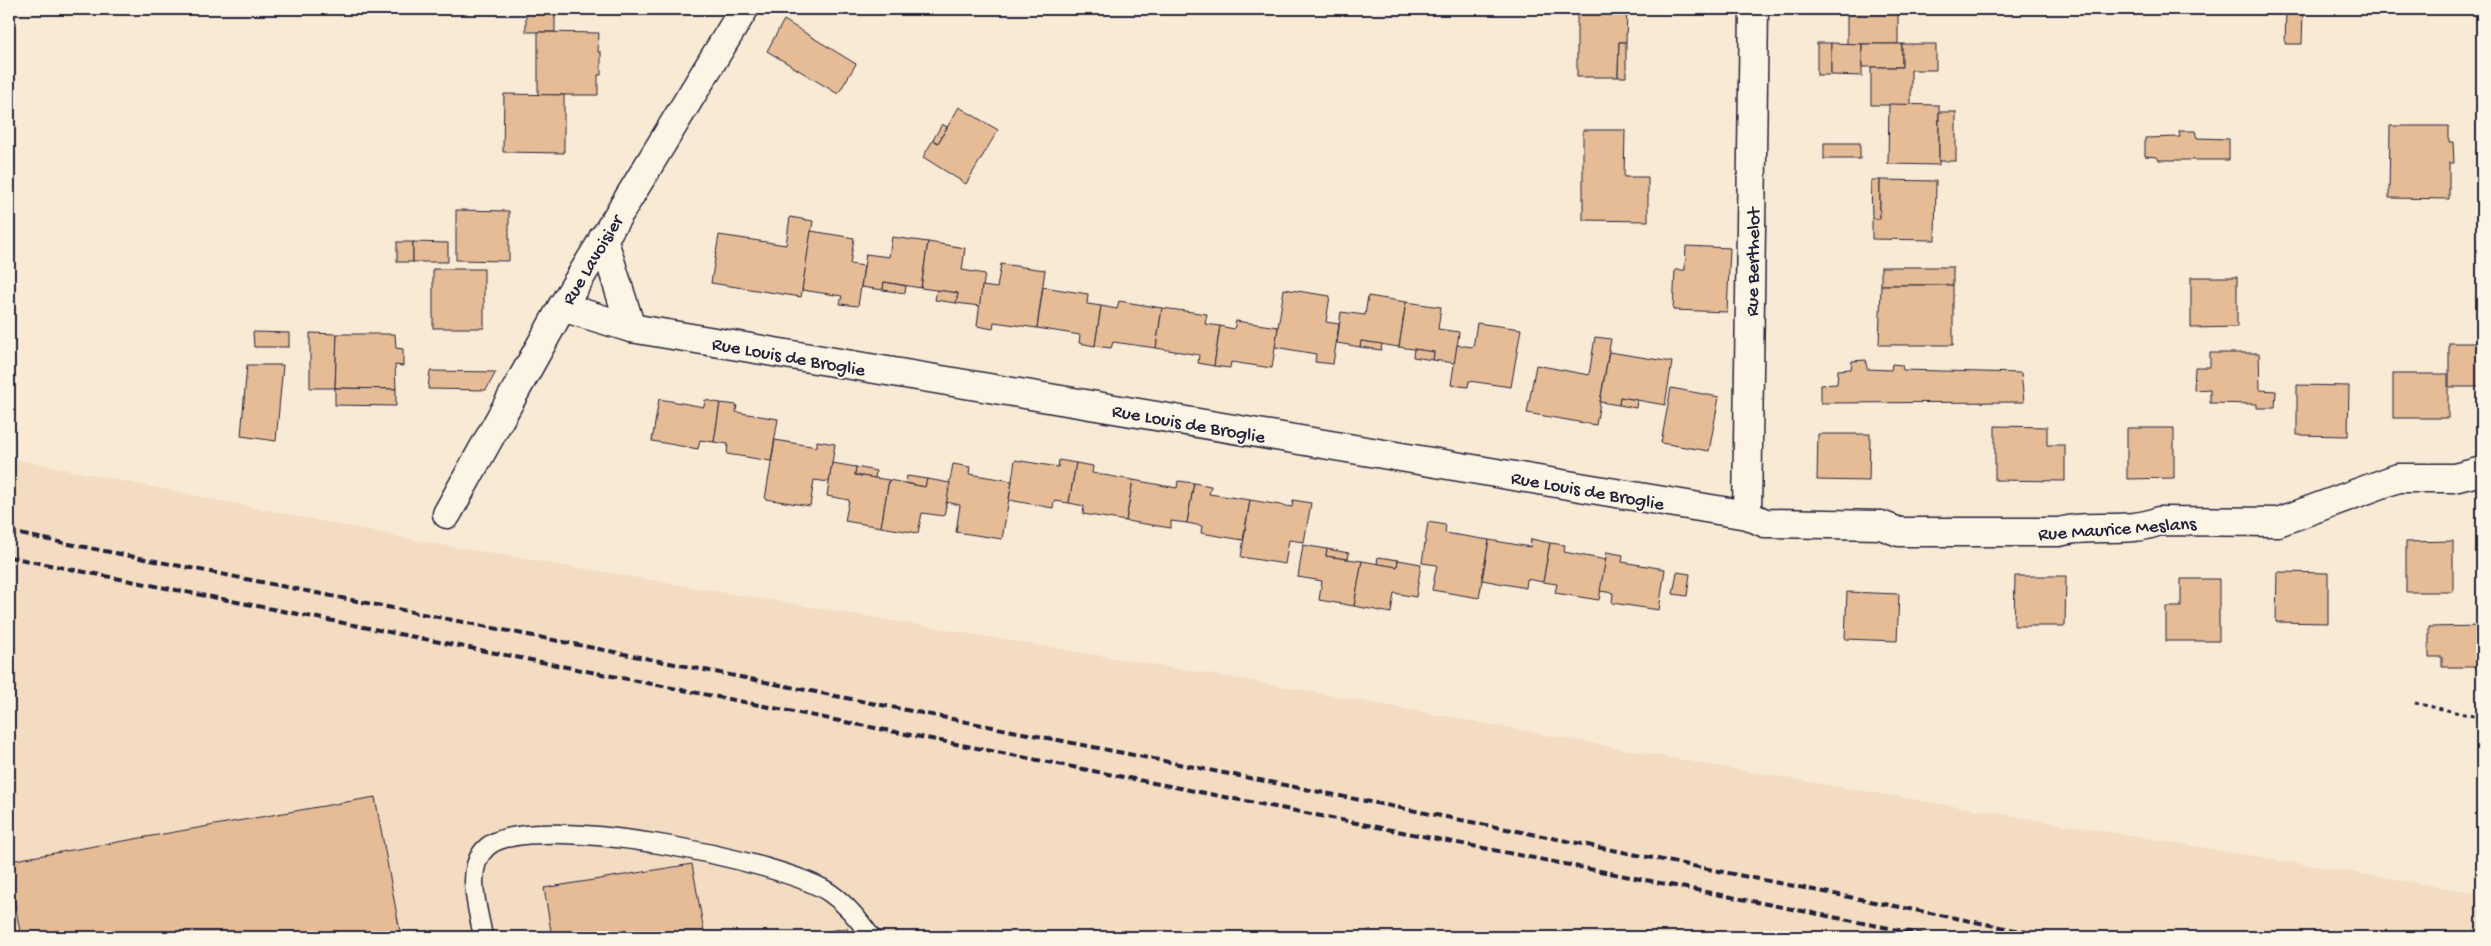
<svg xmlns="http://www.w3.org/2000/svg" width="2491" height="946" font-family="'Gochi Hand',sans-serif">
	<style>
		.built { fill: #f3dcc2 }
		.building { fill: #e6bc96; stroke: #22223b }
		.lines { fill: none; stroke-linecap: round; stroke-linejoin: round }
		.service-casing { stroke: #22223b; stroke-width: 21 }
		.minor-casing { stroke: #22223b; stroke-width: 31 }
		.path { stroke: #22223b; stroke-width: 3; stroke-dasharray: 4 4; stroke-linecap: butt }
		.service { stroke: #fcf5e5; stroke-width: 18 }
		.minor { stroke: #fcf5e5; stroke-width: 28 }
		.rail { stroke: #22223b; stroke-width: 4; stroke-dasharray: 8 4; stroke-linecap: butt }
		.labels { text-anchor: middle; stroke-width: 4; stroke-linejoin: round; paint-order: stroke }
		.street-label { font-size: 19px; fill: #22223b; stroke: #fcf5e5 }
	</style>
	<rect width="100%" height="100%" fill="#f8ead5"/>
	<filter id="ink" filterUnits="userSpaceOnUse"><feTurbulence type="fractalNoise" baseFrequency=".02" numOctaves="2"/><feDisplacementMap in="SourceGraphic" scale="10" xChannelSelector="R" yChannelSelector="G"/><feConvolveMatrix kernelMatrix="1 2 1 2 8 2 1 2 1" color-interpolation-filters="sRGB"/></filter>
	<g filter="url(#ink)">
		<!-- built -->
		<polygon class="built" points="9,458 430,543 1281,686 1726,768 2482,894 2482,937 9,937"/>
		<!-- building -->
		<g class="building">
			<rect x="526" y="9" width="29" height="23"/>
			<polygon points="1577,9 1627,9 1626,42 1619,42 1618,77 1577,77"/>
			<rect x="1847" y="9" width="51" height="35"/>
			<polygon points="2286,11 2303,11 2302,44 2285,44"/>
			<polygon points="784,20 856,64 838,94 767,51"/>
			<polygon points="538,32 599,33 598,52 601,52 601,75 598,75 598,95 538,95"/>
			<polygon points="1619,42 1626,42 1626,77 1618,77"/>
			<rect x="1817" y="43" width="14" height="32"/>
			<polygon points="1831,43 1862,44 1862,76 1831,75"/>
			<rect x="1862" y="44" width="40" height="23"/>
			<polygon points="1902,44 1936,44 1936,70 1911,70 1911,105 1871,105 1871,67 1902,67"/>
			<polygon points="504,94 564,95 564,153 503,152"/>
			<polygon points="1889,104 1939,105 1939,165 1888,164"/>
			<polygon points="959,107 998,130 966,184 923,157 933,140 938,143"/>
			<rect x="1939" y="112" width="17" height="49"/>
			<polygon points="942,124 947,127 938,143 933,140"/>
			<polygon points="2390,126 2449,126 2449,142 2453,142 2454,163 2449,163 2449,199 2389,198"/>
			<polygon points="1583,130 1625,130 1624,177 1648,177 1648,221 1583,220"/>
			<polygon points="2179,131 2195,131 2197,138 2229,139 2229,160 2159,160 2157,157 2145,156 2145,138 2180,137"/>
			<rect x="1824" y="143" width="36" height="16"/>
			<polygon points="1871,180 1880,180 1880,219 1872,218"/>
			<polygon points="1880,180 1936,181 1935,240 1872,239 1872,218 1880,219"/>
			<polygon points="456,210 509,211 509,261 456,260"/>
			<polygon points="790,217 813,221 801,297 711,283 719,235 786,245"/>
			<polygon points="811,231 854,238 850,264 864,266 858,306 840,304 842,296 802,290"/>
			<polygon points="892,237 928,242 921,288 884,282 883,290 861,287 866,254 889,257"/>
			<rect x="397" y="242" width="16" height="20"/>
			<polygon points="413,242 448,243 448,262 413,262"/>
			<polygon points="928,242 965,248 962,270 985,274 980,306 956,303 958,293 921,288"/>
			<polygon points="1686,246 1730,248 1727,312 1673,310 1675,270 1685,270"/>
			<polygon points="1001,264 1045,270 1037,328 994,322 993,329 977,326 982,286 997,288"/>
			<rect x="1881" y="267" width="72" height="18"/>
			<rect x="433" y="269" width="51" height="59"/>
			<polygon points="2191,277 2237,277 2237,327 2191,328"/>
			<polygon points="884,282 906,286 905,293 883,290"/>
			<polygon points="1881,285 1953,285 1953,345 1879,345"/>
			<polygon points="1043,287 1088,294 1087,304 1101,306 1095,346 1079,343 1080,335 1037,328"/>
			<polygon points="1284,289 1330,296 1326,322 1339,324 1333,364 1315,362 1316,354 1275,347"/>
			<polygon points="937,290 958,293 956,303 935,300"/>
			<polygon points="1368,296 1406,302 1399,347 1361,341 1360,347 1337,343 1341,312 1365,315"/>
			<polygon points="1119,301 1162,308 1156,348 1113,342 1111,348 1095,346 1101,306 1117,309"/>
			<polygon points="1406,302 1441,307 1438,329 1459,332 1455,363 1433,360 1434,352 1399,347"/>
			<polygon points="1162,308 1207,314 1205,324 1220,326 1214,366 1198,363 1199,355 1156,348"/>
			<polygon points="1236,321 1278,327 1272,368 1231,362 1230,368 1214,366 1220,326 1234,329"/>
			<polygon points="1477,323 1521,329 1511,387 1469,381 1468,387 1451,385 1457,345 1473,347"/>
			<polygon points="253,332 289,333 289,347 254,347"/>
			<polygon points="310,333 337,334 335,388 310,388"/>
			<polygon points="337,334 395,334 396,348 403,349 403,366 395,365 396,389 335,388"/>
			<polygon points="1595,337 1611,339 1596,425 1527,413 1536,365 1589,375"/>
			<polygon points="1361,341 1382,344 1381,350 1360,347"/>
			<rect x="2449" y="343" width="33" height="44"/>
			<polygon points="1414,349 1434,352 1433,360 1413,357"/>
			<polygon points="1609,352 1672,362 1665,405 1620,397 1619,405 1600,402"/>
			<polygon points="2210,353 2259,353 2260,390 2276,391 2275,408 2257,408 2257,404 2210,403 2210,389 2194,390 2195,367 2210,367"/>
			<polygon points="1866,360 1867,369 1891,370 1892,364 1902,365 1903,370 2021,373 2024,402 1821,403 1821,385 1837,384 1838,370 1851,369 1852,361"/>
			<polygon points="247,365 283,365 276,441 241,436"/>
			<polygon points="430,371 496,372 486,390 428,389"/>
			<rect x="2393" y="374" width="55" height="44"/>
			<polygon points="2297,385 2349,386 2348,436 2297,435"/>
			<polygon points="335,388 396,389 396,406 335,405"/>
			<polygon points="1671,388 1719,397 1709,451 1661,443"/>
			<polygon points="1620,397 1637,400 1636,408 1619,405"/>
			<polygon points="659,399 704,407 705,400 720,403 714,442 700,440 698,449 652,441"/>
			<polygon points="720,403 737,405 736,412 778,419 771,461 727,454 728,444 714,442"/>
			<polygon points="1995,426 2047,427 2047,445 2065,445 2065,481 1995,480"/>
			<polygon points="2127,428 2174,428 2174,478 2127,479"/>
			<polygon points="1818,434 1870,434 1869,481 1817,480"/>
			<polygon points="775,440 817,447 817,441 835,444 829,482 814,480 810,506 765,499"/>
			<polygon points="1015,460 1058,467 1059,460 1076,463 1069,503 1054,501 1053,508 1009,500"/>
			<polygon points="832,463 856,467 855,475 889,480 881,527 845,521 849,500 827,496"/>
			<polygon points="1076,463 1093,466 1092,473 1133,480 1126,521 1083,514 1084,506 1069,503"/>
			<polygon points="953,464 970,467 969,474 1012,481 1002,539 956,532 960,505 946,502"/>
			<polygon points="856,467 876,471 875,478 855,475"/>
			<polygon points="907,476 927,479 925,487 906,483"/>
			<polygon points="927,479 950,483 944,516 922,513 918,533 881,527 889,480 925,487"/>
			<polygon points="1133,480 1177,488 1178,481 1194,483 1187,523 1171,521 1171,528 1126,521"/>
			<polygon points="1194,483 1211,486 1209,494 1250,500 1243,540 1201,533 1202,526 1187,523"/>
			<polygon points="1250,500 1292,507 1293,500 1311,503 1304,542 1289,540 1285,564 1241,557"/>
			<polygon points="1428,522 1446,525 1445,533 1489,540 1479,598 1432,590 1437,565 1422,563"/>
			<polygon points="1531,539 1550,543 1543,582 1527,579 1526,588 1482,580 1489,540 1530,547"/>
			<polygon points="2453,541 2453,592 2406,592 2406,542"/>
			<polygon points="1550,543 1565,545 1564,552 1606,560 1599,600 1555,593 1557,584 1543,582"/>
			<polygon points="1303,545 1327,549 1326,556 1362,561 1354,606 1319,600 1322,581 1298,577"/>
			<polygon points="1327,549 1349,553 1348,559 1326,556"/>
			<polygon points="1607,552 1623,555 1622,562 1665,569 1659,610 1612,603 1613,593 1600,591"/>
			<polygon points="1378,557 1398,560 1397,567 1377,564"/>
			<polygon points="1398,560 1421,564 1416,597 1394,593 1391,613 1354,606 1362,561 1397,567"/>
			<polygon points="1677,572 1690,574 1687,596 1673,594"/>
			<polygon points="2277,572 2328,573 2328,623 2276,622"/>
			<polygon points="2015,576 2066,576 2065,626 2014,626"/>
			<polygon points="2181,579 2219,579 2219,641 2166,641 2166,607 2181,607"/>
			<polygon points="1847,592 1899,594 1897,641 1845,639"/>
			<polygon points="2482,626 2482,667 2442,667 2442,657 2429,657 2429,627"/>
			<polygon points="375,797 401,937 21,937 9,872 9,861"/>
			<polygon points="692,864 705,937 552,937 544,888"/>
			<polygon points="847,928 849,937 793,937"/>
		</g>
		<g class="lines">
			<!-- service casing -->
			<g class="service-casing">
				<path id="service" d="M483,937C479,911 463,868 487,847C530,809 785,861 830,893C846,904 860,921 871,937"/>
			</g>
			<!-- minor casing -->
			<g class="minor-casing">
				<g id="minor">
					<polyline points="603,238 631,328"/>
					<path d="M562,307L631,328L1747,515L1765,523L1881,525L1899,532H2059C2092,523 2128,534 2159,521L2278,522L2398,478H2454L2482,471"/>
					<polyline points="447,514 562,307 744,9"/>
					<polyline points="1747,515 1754,9"/>
				</g>
			</g>
			<!-- path -->
			<polyline class="path" points="2415,703 2482,718"/>
			<!-- service -->
			<use href="#service" class="service"/>
			<!-- minor -->
			<use href="#minor" class="minor"/>
			<!-- rail -->
			<g class="rail">
				<polyline points="9,532 2051,937"/>
				<polyline points="9,557 1934,937"/>
			</g>
		</g>
	</g>
	<g class="labels">
		<!-- street labels -->
		<g class="street-label">
			<text transform="translate(591 259) rotate(-59)" y="7">Rue Lavoisier</text>
			<text transform="translate(1751 262) rotate(-89)" y="7">Rue Berthelot</text>
			<text transform="translate(789 355) rotate(10)" y="7">Rue Louis de Broglie</text>
			<text transform="translate(1189 422) rotate(10)" y="7">Rue Louis de Broglie</text>
			<text transform="translate(1588 489) rotate(10)" y="7">Rue Louis de Broglie</text>
			<text transform="translate(2117 527) rotate(-4)" y="7">Rue Maurice Meslans</text>
		</g>
	</g>
	<!-- margin -->
	<rect width="2491" height="946" fill="none" stroke="#fcf5e5" stroke-width="30"/>
	<rect x="15" y="15" width="2461" height="916" fill="none" stroke="#22223b" stroke-width="2" filter="url(#ink)"/>
</svg>
